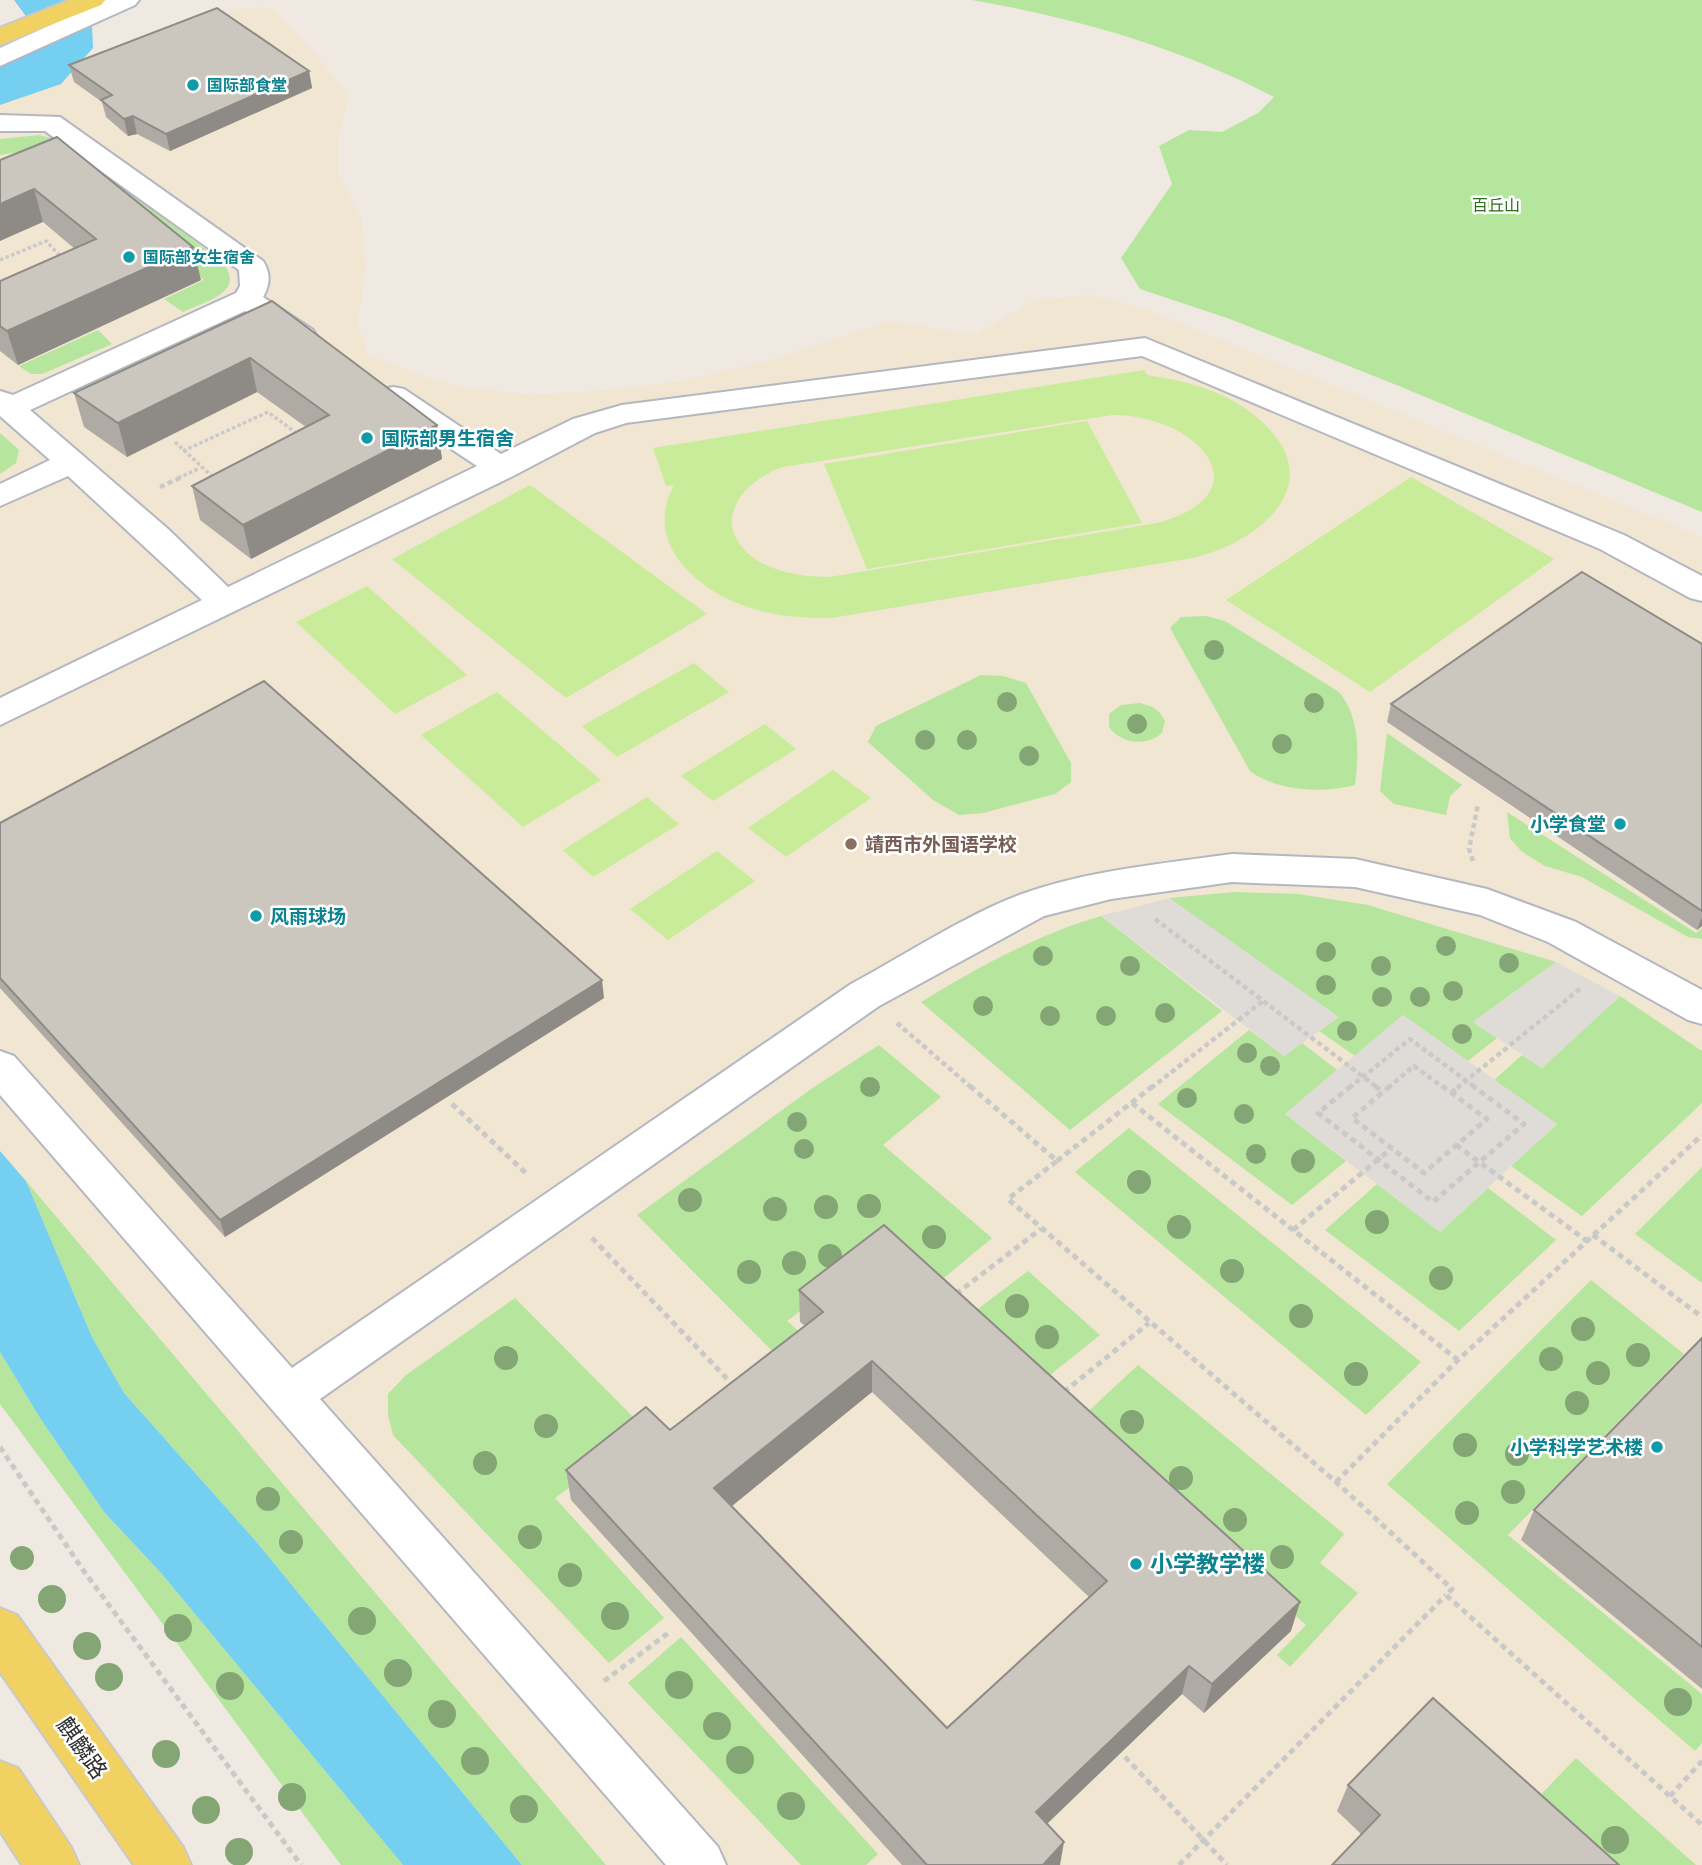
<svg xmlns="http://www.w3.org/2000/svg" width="1702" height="1865" font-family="Quicksand,'Noto Sans SC',sans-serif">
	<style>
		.education { fill: #f0e6d1 }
		.green { fill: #b6e59e }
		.pitch { fill: #c9ec9a; fill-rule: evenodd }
		.plaza { fill: #dfdcd8 }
		.water { fill: #75cff0 }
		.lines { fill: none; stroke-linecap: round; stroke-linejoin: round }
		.river { fill: #75cff0; fill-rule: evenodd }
		.minor-casing { stroke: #b4b7c1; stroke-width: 4 }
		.major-casing { stroke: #c9c9c9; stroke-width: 4 }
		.path-far2 { stroke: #c9c9c9; stroke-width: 3.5; stroke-dasharray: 3.5 2.5; stroke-linecap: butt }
		.path-far1 { stroke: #c9c9c9; stroke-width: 4.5; stroke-dasharray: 5 3.5; stroke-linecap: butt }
		.path { stroke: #c9c9c9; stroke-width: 5; stroke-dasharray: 6 4.5; stroke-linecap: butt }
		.minor { fill: #fff; fill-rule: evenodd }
		.major { fill: #f2d163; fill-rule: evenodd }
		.tree { fill: #84a574 }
		.wall { fill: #afaba4; fill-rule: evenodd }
		.shaded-wall { fill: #8e8b86 }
		.building { fill: #cbc7bf; stroke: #8e8b86; stroke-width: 2; fill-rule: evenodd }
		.culture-dot { fill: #0f9aa8; stroke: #fff; stroke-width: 2.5 }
		.education-dot { fill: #8d6e63; stroke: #fff; stroke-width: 2.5 }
		.labels { text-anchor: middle; stroke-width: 5; stroke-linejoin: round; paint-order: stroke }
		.far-culture-label { font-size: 16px; font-weight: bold; fill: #0d838f; stroke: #fff; text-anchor: start }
		.far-park-label { font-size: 16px; fill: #2c6e1b; stroke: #fff }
		.culture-label { font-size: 19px; font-weight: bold; fill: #0d838f; stroke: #fff; text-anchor: start }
		.education-label { font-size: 19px; font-weight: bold; fill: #785e54; stroke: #fff; text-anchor: start }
		.near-culture-label { font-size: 23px; font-weight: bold; fill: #0d838f; stroke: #fff; text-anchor: start }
		.near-street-label { font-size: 23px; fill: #2e2e2e; stroke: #fff }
	</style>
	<rect width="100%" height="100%" fill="#efe9e1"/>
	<!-- education -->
	<polygon class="education" points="259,7 273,9 319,58 349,97 339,135 337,173 362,218 365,271 358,323 368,355 414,373 460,387 532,395 607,390 683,381 774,359 889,321 975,335 1034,300 1091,295 1148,310 1702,537 1702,1865 606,1865 0,1151 0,102 236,10"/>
	<!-- green -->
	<g class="green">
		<path d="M972,0H1702V512L1399,386L1230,319L1140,289L1121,258L1172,184L1159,146L1189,130L1222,132L1258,113L1274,97C1177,46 1079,19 972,0Z"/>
		<polygon points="39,135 59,140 27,151 0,155 0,139"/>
		<path d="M96,167L222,262C247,292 206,301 183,312L164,299L204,280L77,175Z"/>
		<polygon points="98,330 112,344 42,374 31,374 19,366"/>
		<polygon points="0,433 19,450 16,463 0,474"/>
		<path d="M1206,616L1225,621L1339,692C1360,717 1359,754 1355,785C1322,794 1277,791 1250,771L1170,628L1181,617Z"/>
		<polygon points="981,675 1003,676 1026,683 1071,763 1071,782 1055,794 983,813 959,815 933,800 868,742 876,726"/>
		<path d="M1140,703C1152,706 1159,709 1165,721L1162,733C1145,747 1122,744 1109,727V714L1121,705Z"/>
		<polygon points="1387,733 1462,785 1450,796 1446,815 1394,804 1380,791"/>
		<polygon points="1507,812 1696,933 1702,928 1702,939 1688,937 1582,877 1545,866 1521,851 1510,838"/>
		<polygon points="1235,892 1298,894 1368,905 1556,962 1473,1022 1497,1038 1468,1061 1403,1015 1355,1056 1319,1031 1338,1018 1169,898"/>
		<path d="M1101,916L1222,1011L1070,1130L921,1002C979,967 1036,935 1101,916Z"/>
		<polygon points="1620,996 1702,1051 1702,1103 1582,1216 1511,1166 1557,1124 1494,1080 1522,1055 1542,1068"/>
		<polygon points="1249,1030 1284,1056 1302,1043 1337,1070 1285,1114 1346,1161 1292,1205 1158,1104"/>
		<polygon points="879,1045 941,1097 883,1145 992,1238 933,1287 886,1247 787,1321 812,1343 784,1363 637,1215 814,1087"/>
		<polygon points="1129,1128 1421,1362 1366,1415 1075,1172"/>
		<polygon points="1702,1167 1702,1283 1635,1234"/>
		<polygon points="26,1181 606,1865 522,1865 254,1539 124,1393 92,1337"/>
		<polygon points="1377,1184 1440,1232 1488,1188 1556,1240 1459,1331 1325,1230"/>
		<polygon points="1028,1271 1100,1335 1040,1383 966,1318"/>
		<polygon points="1591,1280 1684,1354 1508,1535 1702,1694 1702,1743 1695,1751 1387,1484"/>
		<polygon points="515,1298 647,1431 555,1498 664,1618 609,1663 393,1435 388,1415 388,1394 406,1375"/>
		<polygon points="0,1352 40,1418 104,1512 162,1574 403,1865 341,1865 0,1404"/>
		<polygon points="1138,1365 1344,1534 1320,1563 1358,1593 1290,1667 1277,1655 1306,1625 1079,1420"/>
		<polygon points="681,1637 878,1854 866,1865 801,1865 628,1683"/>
		<polygon points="1576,1758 1696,1865 1592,1865 1529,1807"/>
	</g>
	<!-- pitch -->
	<g class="pitch">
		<path d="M1144,370L1147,375C1188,381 1229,392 1260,420C1332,484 1259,542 1193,558L831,618C807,618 784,617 761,611C705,597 640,548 674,485L666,486L653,448ZM1112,415C1197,414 1268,493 1157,523L829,577C806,577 781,574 760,562C707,529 737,483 783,467Z"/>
		<polygon points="1087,421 1142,523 867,569 824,464"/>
		<polygon points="1411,477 1554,559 1370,692 1226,600"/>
		<polygon points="530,485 707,614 566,698 392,559"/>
		<polygon points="367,586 467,675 395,714 296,622"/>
		<polygon points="694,663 729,692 617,757 582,726"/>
		<polygon points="497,692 601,780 523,827 421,735"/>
		<polygon points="765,724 796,749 713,801 681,776"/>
		<polygon points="833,770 871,798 786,857 748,828"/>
		<polygon points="647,797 679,824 593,877 563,850"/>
		<polygon points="717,851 755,881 668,940 630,909"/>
	</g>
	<!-- plaza -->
	<g class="plaza">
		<polygon points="1169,898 1339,1017 1284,1056 1101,916"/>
		<polygon points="1556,962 1620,996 1542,1068 1473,1022"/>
		<polygon points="1403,1015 1557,1124 1440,1232 1285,1114"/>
	</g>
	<!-- water -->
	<polygon class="water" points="0,1151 26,1181 92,1337 124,1393 254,1539 522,1865 403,1865 162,1574 104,1512 40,1418 0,1352"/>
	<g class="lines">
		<!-- river -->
		<polygon class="river" points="14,0 72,0 92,25 93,48 61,84 0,105 0,66 19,58 35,44 34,27"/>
		<!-- minor casing -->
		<g class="minor-casing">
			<g id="minor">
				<polygon points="106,0 139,0 135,5 0,66 0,48"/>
				<path d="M0,115L60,117L263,261C271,273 270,285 263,297L313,330L317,336L313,342C288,348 265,324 245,311L30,410L168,529L228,587L477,466L382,403L378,396L382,389L393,387L404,389L501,454L573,419L622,405L1145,338L1624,535L1702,576V601L1690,598L1600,549L1142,356L626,423L595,433L513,476L0,725V698L202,600L68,476L0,506V484L50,460L0,416V391L13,395L236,293L240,286L239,270L45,131H0Z"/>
				<path d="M1232,854L1355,859L1487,889L1576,922L1702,990V1024L1688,1020L1548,942L1480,915L1355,887L1232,882L1111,899L1044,916L879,1006L320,1399L718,1847L726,1865H666L0,1095V1051L14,1056L292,1368L851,984C903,956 967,914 1022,894C1089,870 1162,864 1232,854Z"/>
			</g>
		</g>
		<!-- major casing -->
		<g class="major-casing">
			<g id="major">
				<polygon points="70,0 105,0 101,5 0,45 0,28"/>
				<polygon points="0,1608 17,1615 183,1847 191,1865 134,1865 0,1672"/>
				<polygon points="0,1761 18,1768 71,1847 79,1865 22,1865 0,1831"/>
			</g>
		</g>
		<!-- path-far2 -->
		<g class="path-far2">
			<polyline points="0,260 46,241 63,259"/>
			<polyline points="175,442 214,478"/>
			<polyline points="183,451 268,412 299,435"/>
			<polyline points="178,478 200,468"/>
		</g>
		<!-- path-far1 -->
		<g class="path-far1">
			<polyline points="212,477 216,480"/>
			<polyline points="160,487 182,477"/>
			<polyline points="1473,861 1469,849 1478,804"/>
			<polyline points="1155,919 1378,1088"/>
			<polyline points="897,1023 972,1088"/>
			<polyline points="1151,1088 1263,1001"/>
			<polyline points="1349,1088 1410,1039 1476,1088"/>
			<polyline points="1388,1088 1414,1066 1444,1088"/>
			<polyline points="1457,1088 1581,988"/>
		</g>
		<!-- path -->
		<g class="path">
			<polyline points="970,1086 1057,1161 1008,1199 1336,1482 1452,1589 1446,1595 1702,1825"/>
			<polyline points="1351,1086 1318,1113 1433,1202 1524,1124 1473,1086"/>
			<polyline points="1375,1086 1383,1092"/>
			<polyline points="1390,1086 1352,1118 1424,1173 1487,1119 1442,1086"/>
			<polyline points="1451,1093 1460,1086"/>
			<polyline points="1132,1103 1458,1360"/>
			<polyline points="452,1104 528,1175"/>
			<polyline points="1456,1145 1587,1241"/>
			<polyline points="1057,1161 1153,1086"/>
			<polyline points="1293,1230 1392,1148"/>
			<polyline points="1593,1235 1702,1317"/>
			<polyline points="592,1238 734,1386"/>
			<polyline points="956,1294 1041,1229"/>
			<polyline points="1064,1392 1149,1323"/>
			<polyline points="0,1447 83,1570 301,1865"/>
			<polyline points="1336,1482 1458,1360 1702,1135"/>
			<polyline points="604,1681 671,1631"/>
			<polyline points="1125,1757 1227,1865"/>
			<polyline points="1670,1796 1702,1761"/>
			<polyline points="1179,1865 1446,1595"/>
		</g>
		<!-- minor -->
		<use href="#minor" class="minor"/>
		<!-- major -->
		<use href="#major" class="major"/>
	</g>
	<!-- trees -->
	<g class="tree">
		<circle cx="1214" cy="650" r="10"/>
		<circle cx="1007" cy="702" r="10"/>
		<circle cx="1314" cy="703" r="10"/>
		<circle cx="1137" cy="724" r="10"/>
		<circle cx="925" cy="740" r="10"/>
		<circle cx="967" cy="740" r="10"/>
		<circle cx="1282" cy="744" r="10"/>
		<circle cx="1029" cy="756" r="10"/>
		<circle cx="1446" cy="946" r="10"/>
		<circle cx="1326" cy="952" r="10"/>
		<circle cx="1043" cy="956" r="10"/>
		<circle cx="1509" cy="963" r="10"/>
		<circle cx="1130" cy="966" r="10"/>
		<circle cx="1381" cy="966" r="10"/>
		<circle cx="1326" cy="985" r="10"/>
		<circle cx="1453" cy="991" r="10"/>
		<circle cx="1382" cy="997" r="10"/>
		<circle cx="1420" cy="997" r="10"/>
		<circle cx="983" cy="1006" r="10"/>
		<circle cx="1165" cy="1013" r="10"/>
		<circle cx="1050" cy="1016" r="10"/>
		<circle cx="1106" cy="1016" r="10"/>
		<circle cx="1347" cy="1031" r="10"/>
		<circle cx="1462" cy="1034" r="10"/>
		<circle cx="1247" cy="1053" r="10"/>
		<circle cx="1270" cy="1066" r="10"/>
		<circle cx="870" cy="1087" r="10"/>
		<circle cx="1187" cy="1098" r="10"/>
		<circle cx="1244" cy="1114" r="10"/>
		<circle cx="797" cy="1122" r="10"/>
		<circle cx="804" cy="1149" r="10"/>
		<circle cx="1256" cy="1154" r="10"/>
		<circle cx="1303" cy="1161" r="12"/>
		<circle cx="1139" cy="1182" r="12"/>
		<circle cx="690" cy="1200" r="12"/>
		<circle cx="869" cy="1206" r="12"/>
		<circle cx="826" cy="1207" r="12"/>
		<circle cx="775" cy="1209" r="12"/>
		<circle cx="1377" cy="1222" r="12"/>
		<circle cx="1179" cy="1227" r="12"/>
		<circle cx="934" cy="1237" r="12"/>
		<circle cx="830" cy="1256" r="12"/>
		<circle cx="794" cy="1263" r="12"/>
		<circle cx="1232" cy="1271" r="12"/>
		<circle cx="749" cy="1272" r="12"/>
		<circle cx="1441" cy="1278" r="12"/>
		<circle cx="1017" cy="1306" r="12"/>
		<circle cx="1301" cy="1316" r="12"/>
		<circle cx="1583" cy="1329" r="12"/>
		<circle cx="1047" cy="1337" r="12"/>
		<circle cx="1638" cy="1355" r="12"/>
		<circle cx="506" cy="1358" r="12"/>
		<circle cx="1551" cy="1359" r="12"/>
		<circle cx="1598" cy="1373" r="12"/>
		<circle cx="1356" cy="1374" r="12"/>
		<circle cx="1577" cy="1403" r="12"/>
		<circle cx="1132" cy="1422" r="12"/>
		<circle cx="546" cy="1426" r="12"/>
		<circle cx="1465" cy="1445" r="12"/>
		<circle cx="1517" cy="1454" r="12"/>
		<circle cx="485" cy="1463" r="12"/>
		<circle cx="1181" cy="1478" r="12"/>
		<circle cx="1513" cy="1492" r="12"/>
		<circle cx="268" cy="1499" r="12"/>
		<circle cx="1467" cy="1513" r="12"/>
		<circle cx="1235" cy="1520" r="12"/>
		<circle cx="530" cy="1537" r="12"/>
		<circle cx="291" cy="1542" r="12"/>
		<circle cx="1282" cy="1557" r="12"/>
		<circle cx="22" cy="1558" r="12"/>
		<circle cx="570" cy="1575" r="12"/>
		<circle cx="52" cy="1599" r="14"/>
		<circle cx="615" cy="1616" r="14"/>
		<circle cx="362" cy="1621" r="14"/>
		<circle cx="178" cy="1628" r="14"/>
		<circle cx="87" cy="1646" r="14"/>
		<circle cx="398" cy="1673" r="14"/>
		<circle cx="109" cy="1677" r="14"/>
		<circle cx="679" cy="1685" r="14"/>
		<circle cx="230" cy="1686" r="14"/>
		<circle cx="1678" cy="1702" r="14"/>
		<circle cx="442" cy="1714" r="14"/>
		<circle cx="717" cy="1726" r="14"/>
		<circle cx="166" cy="1754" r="14"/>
		<circle cx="740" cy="1760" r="14"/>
		<circle cx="475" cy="1761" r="14"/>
		<circle cx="292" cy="1797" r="14"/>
		<circle cx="791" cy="1806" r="14"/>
		<circle cx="524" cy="1809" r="14"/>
		<circle cx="206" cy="1810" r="14"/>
		<circle cx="1615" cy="1840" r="14"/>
		<circle cx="239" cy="1852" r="14"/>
	</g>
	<!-- wall -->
	<g class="wall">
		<polygon points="69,65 309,71 312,88 170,151 137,134 128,136 106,117 102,102 74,82"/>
		<polygon points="0,160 201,280 18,365 0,351 0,281 75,249 43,222"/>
		<polygon points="272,301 437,425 442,459 251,559 200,520 192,486 306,427 257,392 127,457 84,427 74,393"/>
		<polygon points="1702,644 1702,926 1697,930 1387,722 1391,704"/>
		<polygon points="0,823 604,998 225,1237 0,988"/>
		<path d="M799,1290L1291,1631L1204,1713L1182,1694L1047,1824L1060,1865H902L571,1500L566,1470L670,1430L805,1326L800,1322ZM872,1392L1089,1597L947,1728L731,1506Z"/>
		<polygon points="1702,1338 1702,1689 1521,1540 1534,1510"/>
		<polygon points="1348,1785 1619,1865 1361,1834 1337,1811"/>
	</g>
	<!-- shaded-wall -->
	<g class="shaded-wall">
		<polygon points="309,71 312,88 170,151 166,134"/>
		<polygon points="133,116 137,134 128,136 124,119"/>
		<polygon points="34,189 43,222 0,241 0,204"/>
		<polygon points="193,247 201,280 18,365 7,331"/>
		<polygon points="250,358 257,392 127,457 118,423"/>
		<polygon points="437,425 442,459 251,559 243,525"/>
		<polygon points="1702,917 1702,926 1697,930"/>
		<polygon points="602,980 604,998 225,1237 220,1220"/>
		<polygon points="872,1361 872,1392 716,1519 714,1488"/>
		<polygon points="1300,1602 1291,1631 1204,1713 1212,1684"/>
		<polygon points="1189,1666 1182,1694 1032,1838 1036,1812"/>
		<polygon points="1064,1842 1060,1865 1043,1865"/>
	</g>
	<!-- building -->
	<g class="building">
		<polygon points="217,8 309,71 166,134 133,116 124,119 101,100 112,95 69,65"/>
		<polygon points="57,137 193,247 7,331 0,326 0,281 96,239 34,189 0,204 0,160"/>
		<polygon points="272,301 437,425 243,525 192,486 329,415 250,358 118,423 74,393"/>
		<polygon points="1582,572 1702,644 1702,911 1391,704"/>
		<polygon points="264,681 602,980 220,1220 0,978 0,823"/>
		<path d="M884,1225L1300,1602L1212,1684L1189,1666L1036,1812L1064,1842L1043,1865H927L566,1470L646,1407L670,1430L823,1312L799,1290ZM872,1361L1107,1581L947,1728L714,1488Z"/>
		<polygon points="1702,1338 1702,1647 1534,1510"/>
		<polygon points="1433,1698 1619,1865 1332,1865 1380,1815 1348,1785"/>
	</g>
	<!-- markers -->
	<g class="culture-dot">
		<circle cx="193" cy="85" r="7"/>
		<circle cx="129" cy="257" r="7"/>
		<circle cx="367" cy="438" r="7"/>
		<circle cx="1620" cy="824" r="7"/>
		<circle cx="256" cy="916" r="7"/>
		<circle cx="1657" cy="1447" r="7"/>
		<circle cx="1136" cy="1564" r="7"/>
	</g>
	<circle class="education-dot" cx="851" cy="844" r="7"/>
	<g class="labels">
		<!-- far-culture labels -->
		<g class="far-culture-label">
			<text x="207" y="91">国际部食堂</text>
			<text x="143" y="263">国际部女生宿舍</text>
		</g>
		<!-- far-park labels -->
		<g class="far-park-label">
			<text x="1496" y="211">百丘山</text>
		</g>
		<!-- culture labels -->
		<g class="culture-label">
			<text x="381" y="445">国际部男生宿舍</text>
			<text x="1606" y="831" text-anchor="end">小学食堂</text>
			<text x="270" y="923">风雨球场</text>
			<text x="1643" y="1454" text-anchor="end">小学科学艺术楼</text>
		</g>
		<!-- education labels -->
		<g class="education-label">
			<text x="865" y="851">靖西市外国语学校</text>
		</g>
		<!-- near-culture labels -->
		<g class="near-culture-label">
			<text x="1150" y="1572">小学教学楼</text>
		</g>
		<!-- near-street labels -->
		<g class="near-street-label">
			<text transform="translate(82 1748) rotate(55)" y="8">麒麟路</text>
		</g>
	</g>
</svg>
